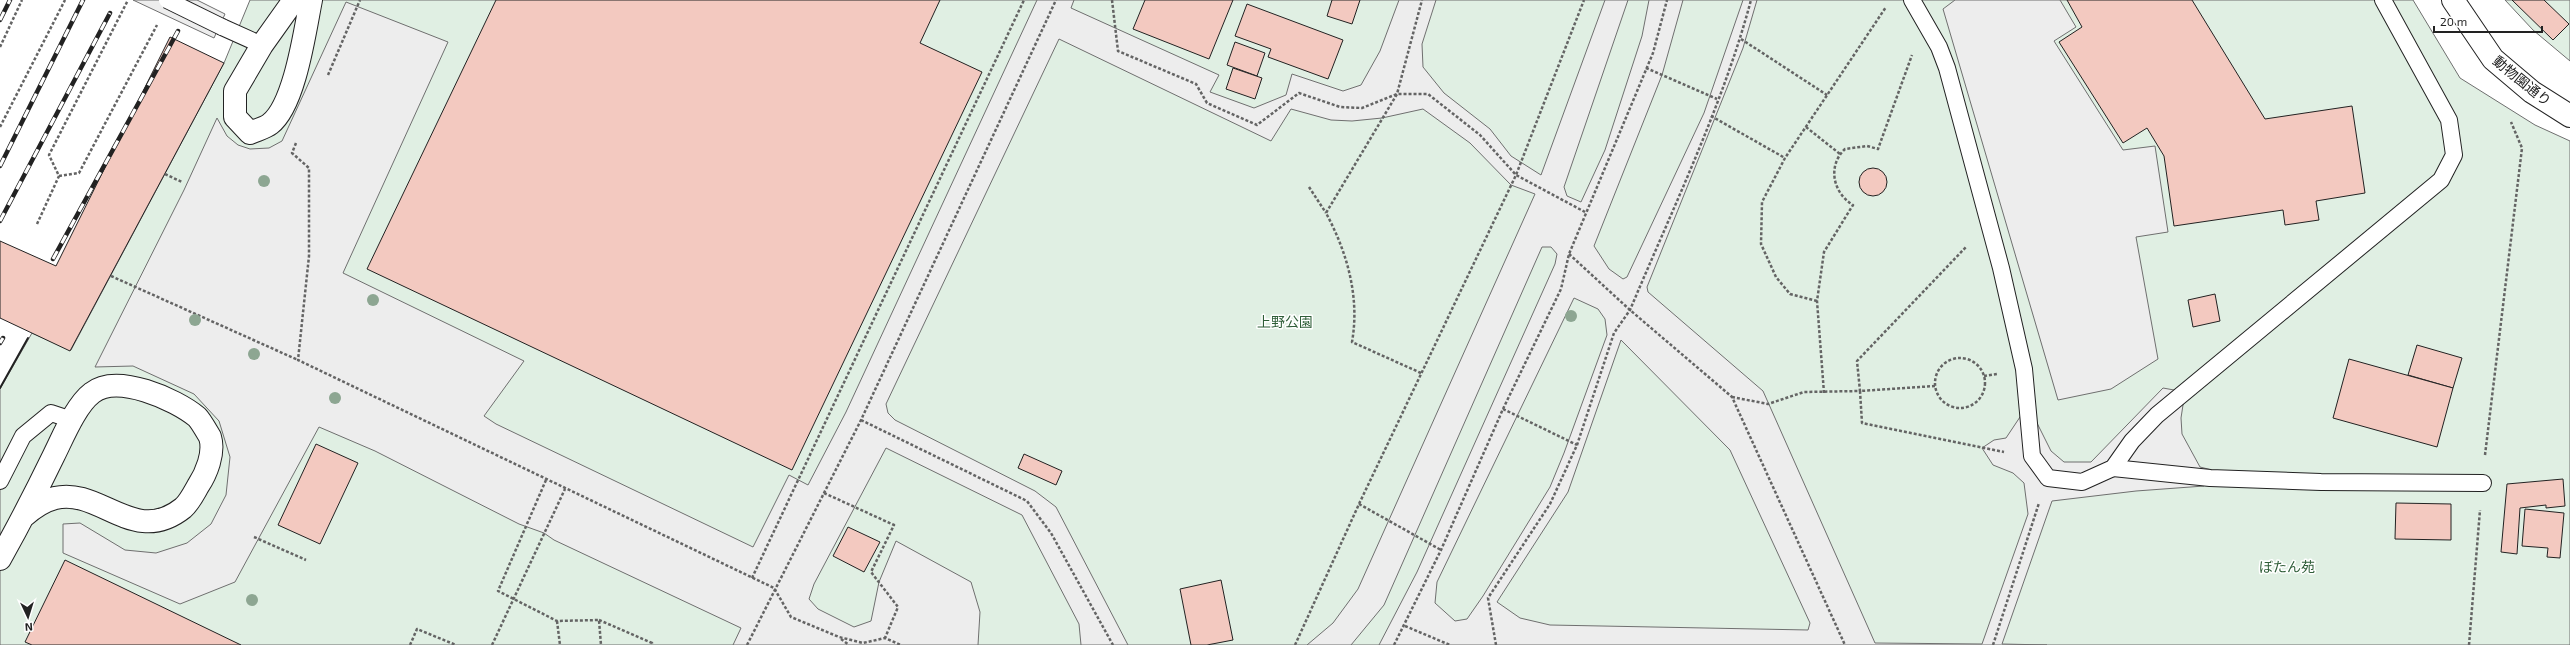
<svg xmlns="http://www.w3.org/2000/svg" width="2570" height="645" font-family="'Exo 2','Noto Sans JP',sans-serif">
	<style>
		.green { fill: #e0efe3; stroke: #6f6f6f }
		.parking { fill: #ededed; stroke: #6f6f6f; fill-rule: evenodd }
		.building { fill: #f3c9c0; stroke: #222 }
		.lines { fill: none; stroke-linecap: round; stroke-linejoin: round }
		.lane-casing { stroke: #222; stroke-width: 18 }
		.street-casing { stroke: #222; stroke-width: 24 }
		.secondary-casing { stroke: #222; stroke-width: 24 }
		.path { stroke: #646464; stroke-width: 2.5; stroke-dasharray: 3 2; stroke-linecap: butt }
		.lane { stroke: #fff; stroke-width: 16 }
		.street { stroke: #fff; stroke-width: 22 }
		.secondary { stroke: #fff; stroke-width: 22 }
		.rail-casing { stroke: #222; stroke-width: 4.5 }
		.rail { stroke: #fff; stroke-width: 3; stroke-dasharray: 9; stroke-linecap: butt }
		.lane-bridge-casing { stroke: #222; stroke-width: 18; stroke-linecap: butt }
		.lane-bridge { stroke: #fff; stroke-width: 16 }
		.wall { stroke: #222; stroke-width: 2 }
		.tree { fill: #8da692 }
		.labels { text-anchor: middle; stroke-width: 3; stroke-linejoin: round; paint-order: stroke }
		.street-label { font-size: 14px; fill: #222; stroke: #fff }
		.park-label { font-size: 14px; fill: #2f5e38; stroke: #fff }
	</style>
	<rect width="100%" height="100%" fill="#fff"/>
	<!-- green -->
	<g class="green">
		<polygon points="250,0 2413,0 2460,78 2535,125 2570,141 2570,645 0,645 0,389 32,333 71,350 224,63"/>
		<polygon points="2505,0 2570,0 2570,61 2533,30"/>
	</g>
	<!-- parking -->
	<g class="parking">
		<polygon points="133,0 197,0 225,14 214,38"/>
		<path d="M1037,0H1074L1071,8L1219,75L1210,92L1254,108L1286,95L1292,74L1343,91L1361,85L1380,51L1399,0H1436L1422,44L1423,67L1444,93L1490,129L1511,156L1541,175L1605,0H1628L1564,187L1567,196L1581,202L1605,150L1642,36L1649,0H1683L1662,75L1594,246L1609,269L1623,279L1627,277L1704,113L1743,0H1757L1743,48L1647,287L1648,292L1763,391L1875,643L1982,644L2028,514L2024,483L2013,473L1993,465L1982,448L1994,440L2006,438L2028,405L2051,451L2064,462H2091L2163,388L2185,392L2181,418L2182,434L2200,467L2212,470L2210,478L2204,486L2136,491L2052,501L2002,644L2047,645H1379L1417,572L1555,264L1557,254L1551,247H1542L1384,605L1351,645H1307L1333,623L1358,589L1535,194L1511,185L1470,143L1423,109L1382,118L1352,121L1331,120L1291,109L1271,141L1059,39L886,404L888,413L895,420L1035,491L1056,507L1128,645H1081L1079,624L1022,515L886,448L814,584L809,599L818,609L854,627L871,621L879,582L896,541L971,582L980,612L978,645H733L741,628L554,540L544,533L519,524L375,451L319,427L235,582L180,604L63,553V524L80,523L125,550L156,553L187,543L211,524L226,495L230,457L219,421L194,394L133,366L95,367L184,190L217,118L227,136L238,145L250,149L269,148L282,141L346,2L448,42L343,273L524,361L484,416L496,424L753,547L789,475L808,485L846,412ZM1574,298L1598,309L1605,319L1607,335L1564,453L1550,487L1483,596L1467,619L1455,621L1435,603L1437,582ZM1621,340L1730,450L1810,623L1808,630L1550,625L1520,618L1497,602L1568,492Z"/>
		<polygon points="1955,0 2060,0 2076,27 2054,41 2123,150 2155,146 2168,232 2136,237 2158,359 2111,389 2058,400 1943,9"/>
	</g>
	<!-- building -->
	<g class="building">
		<polygon points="496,0 940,0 920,43 982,72 792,470 367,269"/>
		<polygon points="1145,0 1233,0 1209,59 1133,29"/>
		<polygon points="1332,0 1360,0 1352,24 1327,16"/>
		<polygon points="2067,0 2192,0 2265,119 2352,106 2365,193 2316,201 2319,220 2285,225 2283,210 2174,226 2164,156 2147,128 2123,143 2059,42 2082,27"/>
		<polygon points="2512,0 2544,0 2569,24 2553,40"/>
		<polygon points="1247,4 1343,40 1328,79 1268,57 1271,49 1235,36"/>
		<polygon points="170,37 224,63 70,351 0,318 0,241 56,266"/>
		<polygon points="1235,42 1265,53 1257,76 1227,65"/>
		<polygon points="1233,68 1262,78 1255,99 1226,89"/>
		<circle cx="1873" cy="182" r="14"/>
		<polygon points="2215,294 2220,321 2193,327 2188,300"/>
		<polygon points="2417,345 2462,358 2453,388 2408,375"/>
		<polygon points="2349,359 2453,388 2437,447 2333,418"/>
		<polygon points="316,444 358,463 320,544 278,525"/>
		<polygon points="1024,454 1062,471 1056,485 1018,468"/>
		<polygon points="2563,479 2565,506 2546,508 2546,505 2520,508 2517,554 2501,552 2507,484"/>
		<polygon points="2396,503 2451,504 2451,540 2395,539"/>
		<polygon points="2525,509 2564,513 2560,558 2547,557 2548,548 2522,546"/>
		<polygon points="848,527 880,542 864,572 833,556"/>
		<polygon points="65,560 241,645 32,645 25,642"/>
		<polygon points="1221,580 1233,640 1207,645 1191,645 1180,589"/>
	</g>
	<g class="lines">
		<!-- lane casing -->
		<g class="lane-casing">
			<g id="lane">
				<polyline points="1912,0 1939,47 1947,68 2001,268 2024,369 2032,456 2048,478 2082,482 2113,468 2132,441 2157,415 2441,180 2454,155 2449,120 2383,0"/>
				<polyline points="222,27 262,45"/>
				<polyline points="2113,468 2210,478 2321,482 2483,483"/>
				<polyline points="0,481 23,436 51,413 72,420"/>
			</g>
		</g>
		<!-- street casing -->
		<g class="street-casing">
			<path id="street" d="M294,0L262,45L235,91V117L250,133C256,130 265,128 270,124C295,105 305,30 311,0"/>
		</g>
		<!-- secondary casing -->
		<g class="secondary-casing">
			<g id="secondary">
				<polyline points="2453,0 2493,59 2532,92 2570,116"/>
				<path d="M0,559C19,525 37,490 54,455C63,437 76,405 92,393C117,373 175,399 197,417C201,421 207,432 210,437C215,453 206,474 198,486C194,493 189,503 183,508C134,547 100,487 55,498C43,501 33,508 24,516"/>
			</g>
		</g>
		<!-- path -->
		<g class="path">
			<polyline points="1112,0 1118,51 1196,84 1207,103 1257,125 1299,93 1340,107 1362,108 1397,94 1428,94 1480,135 1516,175 1585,212"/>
			<polyline points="1741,39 1827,95"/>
			<polyline points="0,47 22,0"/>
			<polyline points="1646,68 1717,99"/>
			<polyline points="328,75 360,0"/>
			<polyline points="1711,116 1785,158"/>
			<polyline points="0,127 65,0"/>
			<polyline points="1806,127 1840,154"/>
			<polyline points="296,143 292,153 309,168 309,256 298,360 774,588 791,617 839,637 863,643 885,638 901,645"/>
			<polyline points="165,174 182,182"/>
			<polyline points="59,176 79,173 157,25"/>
			<polyline points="1309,187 1326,213"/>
			<polyline points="37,224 59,176 49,155 128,0"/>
			<polyline points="1569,254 1630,310 1732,397 1845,645"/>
			<polyline points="111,276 298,360"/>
			<polyline points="1817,301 1790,294 1776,277 1761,244 1762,202 1785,158 1886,7"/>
			<circle cx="1960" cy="383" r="25"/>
			<path d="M1421,373L1352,342C1360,297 1347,252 1326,213L1397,94L1422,0"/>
			<polyline points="1984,376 1997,374"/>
			<polyline points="1935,386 1860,391 1862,423 2004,452"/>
			<path d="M1824,393L1817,301L1824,252L1853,205C1833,193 1827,166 1845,149L1867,146L1878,149L1912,55"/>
			<polyline points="1732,397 1768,404 1804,392 1860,391 1857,361 1966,247"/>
			<polyline points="1503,409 1577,445"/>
			<polyline points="861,420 1027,501 1051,533 1113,645"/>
			<polyline points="2485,455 2522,148 2511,122"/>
			<polyline points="546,480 498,591 557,621 599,620 601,645"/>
			<polyline points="824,493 894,525 871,572 898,607 885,638"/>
			<polyline points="1359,504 1441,550"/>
			<polyline points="254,537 306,560"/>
			<polyline points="752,578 1024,0"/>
			<polyline points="599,620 652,643 651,645"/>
			<polyline points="557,621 560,645"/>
			<polyline points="1405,626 1450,645"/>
			<polyline points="841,639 849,645"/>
			<polyline points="410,645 417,629 456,645"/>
			<polyline points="492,645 565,489"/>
			<polyline points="747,645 861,420 1056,0"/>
			<polyline points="1295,645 1359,504 1516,175 1584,0"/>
			<polyline points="1394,645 1441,550 1503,409 1561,289 1569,254 1653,53 1667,0"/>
			<path d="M1496,645L1488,598L1550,504L1577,445L1614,333L1630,310C1672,210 1723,105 1751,0"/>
			<polyline points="1993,645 2039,503"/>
			<polyline points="2469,645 2480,510"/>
		</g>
		<!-- lane -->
		<use href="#lane" class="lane"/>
		<!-- street -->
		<use href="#street" class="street"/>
		<!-- secondary -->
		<use href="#secondary" class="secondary"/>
		<!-- rail casing -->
		<g class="rail-casing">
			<g id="rail">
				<polyline points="0,20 10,0"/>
				<polyline points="0,166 83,0"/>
				<polyline points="0,221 110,13"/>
				<polyline points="53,259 178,31"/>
				<polyline points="0,343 3,338"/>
			</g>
		</g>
		<!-- rail -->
		<use href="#rail" class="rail"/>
		<!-- lane-bridge casing -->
		<g class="lane-bridge-casing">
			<polyline id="lane-bridge" points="167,0 222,27"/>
		</g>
		<!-- lane-bridge -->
		<use href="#lane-bridge" class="lane-bridge"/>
		<!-- wall -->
		<polyline class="wall" points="0,388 28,338"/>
	</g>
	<!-- trees -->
	<g class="tree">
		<circle cx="264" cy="181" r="6"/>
		<circle cx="373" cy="300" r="6"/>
		<circle cx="1571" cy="316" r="6"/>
		<circle cx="195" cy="320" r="6"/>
		<circle cx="254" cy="354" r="6"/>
		<circle cx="335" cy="398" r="6"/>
		<circle cx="252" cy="600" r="6"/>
	</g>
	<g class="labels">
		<!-- street labels -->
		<g class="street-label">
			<text transform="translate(2522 81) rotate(39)" y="5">動物園通り</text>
		</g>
		<!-- park labels -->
		<g class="park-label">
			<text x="1285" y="327">上野公園</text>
			<text x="2287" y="572">ぼたん苑</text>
		</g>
	</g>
	<!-- north arrow -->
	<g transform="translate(28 617) rotate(176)" stroke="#ffffff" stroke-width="3" paint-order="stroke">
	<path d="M0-3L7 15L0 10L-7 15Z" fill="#222222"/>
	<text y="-6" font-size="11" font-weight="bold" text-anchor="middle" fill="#222222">N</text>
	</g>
	<!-- scale -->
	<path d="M2434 26v6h108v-6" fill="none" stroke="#222222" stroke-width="2"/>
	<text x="2440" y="26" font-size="12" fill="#222222" stroke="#ffffff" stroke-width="3" paint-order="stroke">20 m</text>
</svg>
